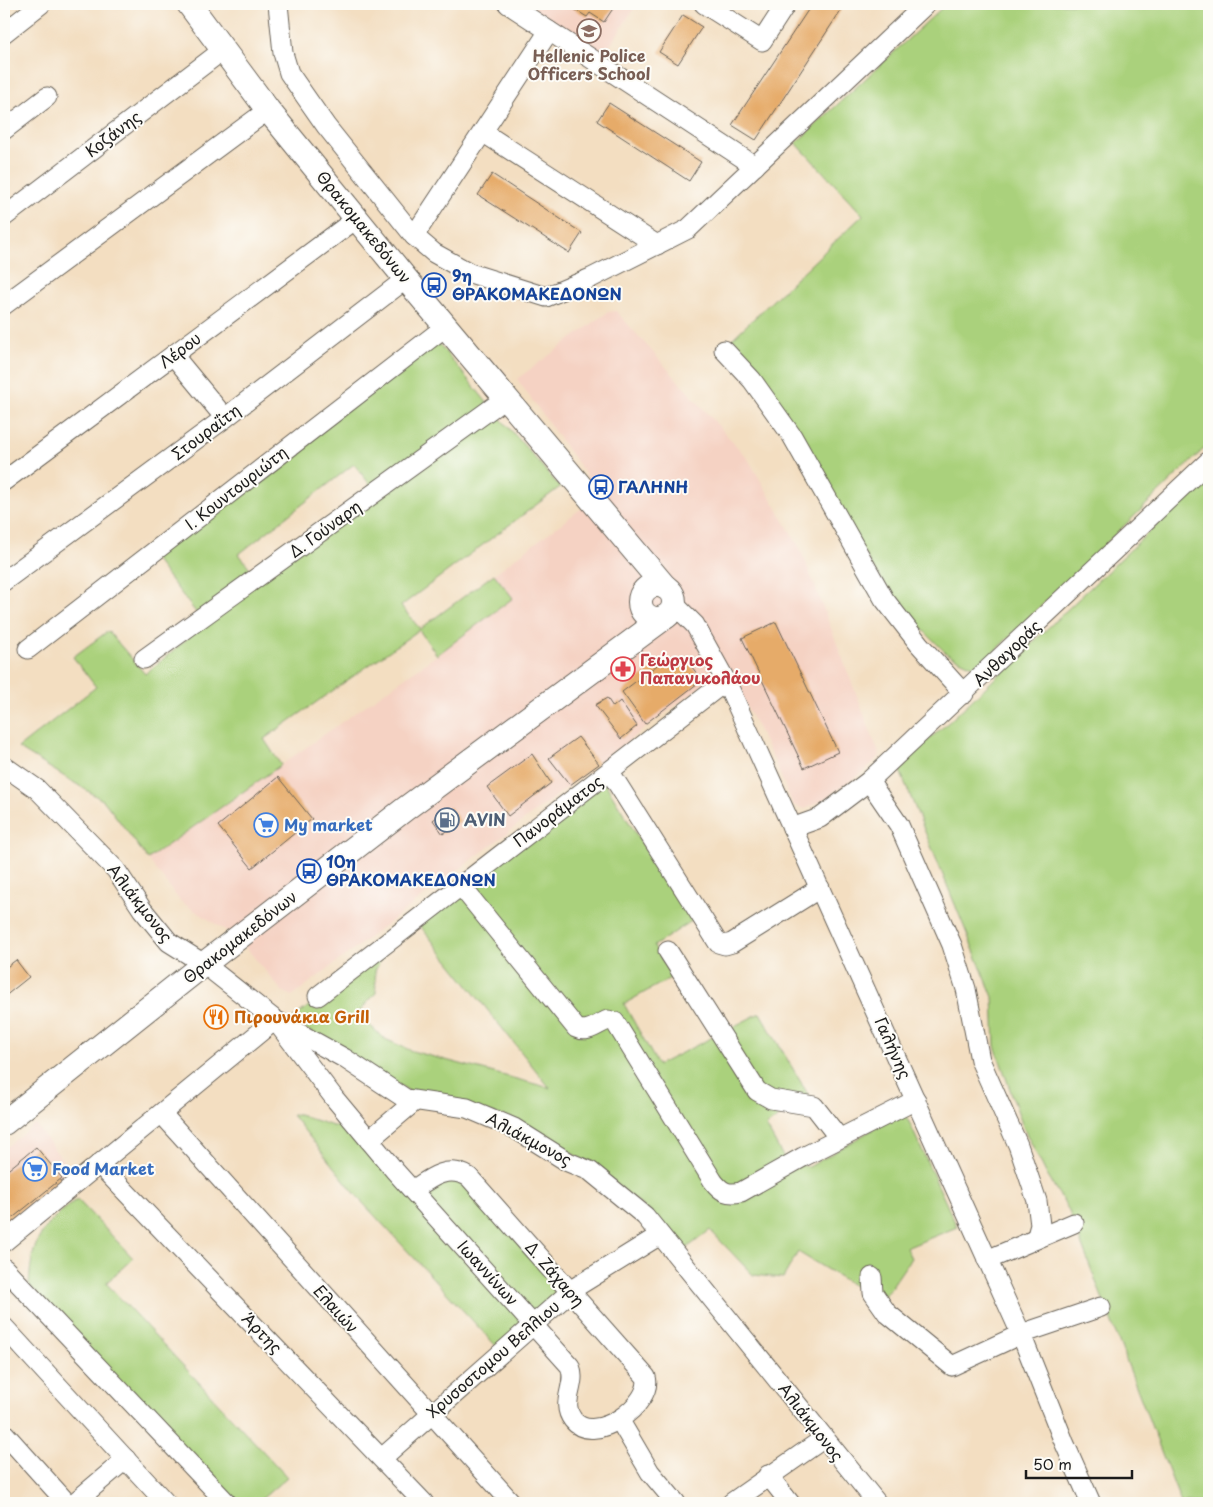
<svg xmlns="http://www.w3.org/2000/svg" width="1213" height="1507" font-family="'Playpen Sans',sans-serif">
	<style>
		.built { fill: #f5d2c3 }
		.green { fill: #aad17c; stroke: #63764c; fill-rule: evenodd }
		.building { fill: #e6ab69 }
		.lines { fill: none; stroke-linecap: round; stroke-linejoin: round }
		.minor-casing { stroke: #676056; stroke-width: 21 }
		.major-casing { stroke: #676056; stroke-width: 26 }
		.minor { stroke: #fff; stroke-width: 19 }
		.major { stroke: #fff; stroke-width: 24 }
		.labels { text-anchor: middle; stroke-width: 4; stroke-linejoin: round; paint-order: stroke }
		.education-label { font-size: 16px; font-weight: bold; fill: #785e54; stroke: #fdfcf7 }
		.street-label { font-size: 16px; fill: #1c1c1c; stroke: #fdfcf7 }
		.transit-label { font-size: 16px; font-weight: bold; fill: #164399; stroke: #fdfcf7; text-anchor: start }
		.health-label { font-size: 16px; font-weight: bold; fill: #be3a42; stroke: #fdfcf7; text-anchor: start }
		.service-label { font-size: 16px; font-weight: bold; fill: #4e5e75; stroke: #fdfcf7; text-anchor: start }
		.shop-label { font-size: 16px; font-weight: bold; fill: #366cbe; stroke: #fdfcf7; text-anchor: start }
		.food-label { font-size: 16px; font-weight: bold; fill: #c56008; stroke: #fdfcf7; text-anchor: start }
	</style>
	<rect width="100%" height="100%" fill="#fdfcf7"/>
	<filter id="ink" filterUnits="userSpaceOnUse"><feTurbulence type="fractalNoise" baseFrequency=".02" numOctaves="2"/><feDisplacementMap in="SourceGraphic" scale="10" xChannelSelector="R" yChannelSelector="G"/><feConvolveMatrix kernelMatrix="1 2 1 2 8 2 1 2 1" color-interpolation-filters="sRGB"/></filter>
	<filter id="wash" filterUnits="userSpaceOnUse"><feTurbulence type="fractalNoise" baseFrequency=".0096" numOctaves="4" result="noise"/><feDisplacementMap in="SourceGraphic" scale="20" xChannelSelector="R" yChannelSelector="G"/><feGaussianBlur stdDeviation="1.12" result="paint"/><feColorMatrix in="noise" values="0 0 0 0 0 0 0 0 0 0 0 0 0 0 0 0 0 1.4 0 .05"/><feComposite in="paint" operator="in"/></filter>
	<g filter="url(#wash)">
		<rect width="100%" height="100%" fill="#f3dec1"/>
		<!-- built -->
		<g class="built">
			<polygon points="518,4 637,4 601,59"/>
			<polygon points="616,311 748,459 801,550 880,756 864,771 823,800 805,809 793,805 774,760 726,667 292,996 282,991 239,939 180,901 148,859 437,655 512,598 494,574 578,511 601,496 517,379 608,312"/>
			<polygon points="35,1124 71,1171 4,1225 4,1149"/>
		</g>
		<!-- green -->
		<g class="green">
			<polygon points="946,4 1209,4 1209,444 977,668 947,654 904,611 872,566 731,340 863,215 796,143"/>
			<path d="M435,339L489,405L560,487L401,606L420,629L494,574L513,598L437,655L419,630L264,739L281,765L148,859L104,801L18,748L96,687L73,657L108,631L145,674L205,624L152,556ZM354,464L375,491L259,580L239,554Z"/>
			<polygon points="1209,475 1209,1503 1181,1503 1068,1209 1047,1175 1023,1127 995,1046 993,997 898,766 950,721"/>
			<polygon points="605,783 674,896 686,888 702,914 654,946 672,977 624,1004 658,1065 760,1013 809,1096 766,1126 785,1160 809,1167 904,1111 957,1227 906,1248 911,1258 881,1302 798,1252 783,1278 753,1275 710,1230 682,1252 679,1237 597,1168 512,1118 414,1094 291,1020 390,942 375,971 376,993 357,1014 385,1039 412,1051 550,1088 417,922"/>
			<polygon points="292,1115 299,1115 333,1126 351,1126 414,1202 462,1162 569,1286 498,1348 361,1201"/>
			<path d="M77,1199L133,1258L106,1283L287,1477L257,1503H237L212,1480L29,1285C32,1238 41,1228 77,1199Z"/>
		</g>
		<g id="blocks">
			<!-- building -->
			<g class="building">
				<polygon points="566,4 616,4 604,22 590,13 587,17"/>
				<polygon points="812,4 845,4 756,140 732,125"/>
				<polygon points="683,15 702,27 678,64 659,52"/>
				<polygon points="609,103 701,162 689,181 597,121"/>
				<polygon points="492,174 582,233 569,253 478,195"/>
				<polygon points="776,622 838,752 804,768 742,638"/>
				<polygon points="665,659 688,662 702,680 645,724 622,692"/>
				<polygon points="607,698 613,707 620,701 637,726 621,739 595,705"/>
				<polygon points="578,737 599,764 570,785 549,758"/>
				<polygon points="532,754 551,783 508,816 487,787"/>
				<polygon points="278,777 312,819 252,868 218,826"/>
				<polygon points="450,807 460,821 443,834 433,820"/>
				<polygon points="16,960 29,977 4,997 4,969"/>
				<polygon points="36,1147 62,1178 4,1225 4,1173"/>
			</g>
		</g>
	</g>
	<g filter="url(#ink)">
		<use href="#blocks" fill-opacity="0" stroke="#676056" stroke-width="1"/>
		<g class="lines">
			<!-- minor casing -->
			<g class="minor-casing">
				<g id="minor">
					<polyline points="278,4 283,53 289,73 326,126 414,236 434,253 470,273 546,297 591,278 688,229 926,4"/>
					<polyline points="508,4 755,166"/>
					<polyline points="704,4 762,41 786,4"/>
					<polyline points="4,33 41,4"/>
					<polyline points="4,130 47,97"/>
					<polyline points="484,133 657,245"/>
					<polyline points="4,217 223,50"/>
					<polyline points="414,236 549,31"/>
					<polyline points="4,305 268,110"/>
					<polyline points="724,350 752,380 792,436 884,599 919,644 964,694"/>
					<polyline points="173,355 225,418"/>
					<polyline points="4,481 356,219"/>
					<polyline points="4,581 225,418 406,279"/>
					<polyline points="674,604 695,625 726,681 1021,1334 1064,1442 1091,1503"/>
					<polyline points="28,649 445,327"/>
					<polyline points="144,659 506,398"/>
					<polyline points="4,766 37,789 116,870 142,909 169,942 204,964 275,1020 344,1058 406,1099 467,1108 514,1128 568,1162 590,1171 645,1216 877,1503"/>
					<polyline points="610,772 718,943 725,945 732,943 820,888"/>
					<polyline points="869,781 899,825 952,945 966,989 980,1060 1018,1145 1037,1201 1040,1225 1036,1239"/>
					<polyline points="792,828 820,818 869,781 1209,461"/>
					<path d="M461,886L576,1028C588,1034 597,1024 608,1020L615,1022L713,1181C721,1192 728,1195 741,1192L803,1157L916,1100"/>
					<polyline points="668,951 757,1091 771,1099 814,1106 839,1138"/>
					<polyline points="318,996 726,681"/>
					<polyline points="162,1114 512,1503"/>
					<polyline points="369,1140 414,1102"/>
					<polyline points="99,1164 424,1503"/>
					<path d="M4,1242L275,1020L335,1099L395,1171L570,1366C578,1385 559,1402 573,1420C594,1447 654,1403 646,1377L469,1177C448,1164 430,1178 413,1190"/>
					<polyline points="987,1260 1074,1223"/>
					<polyline points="4,1268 227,1503"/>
					<polyline points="872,1277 873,1293 887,1313 952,1366 1021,1334 1101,1307"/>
					<polyline points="4,1327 166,1503"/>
					<polyline points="620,1421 650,1472 676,1503"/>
					<polyline points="4,1433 67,1503"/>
					<polyline points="382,1458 576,1287 660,1235"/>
					<polyline points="768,1475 790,1503"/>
					<polyline points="74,1503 126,1459"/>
					<polyline points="731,1503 823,1439"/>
				</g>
			</g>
			<!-- major casing -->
			<g class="major-casing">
				<g id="major">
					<polyline points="189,4 268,110 406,279 665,587"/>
					<circle cx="657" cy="602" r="17"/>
					<polyline points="4,1123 204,964 405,809 665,617"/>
				</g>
			</g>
			<!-- minor -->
			<use href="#minor" class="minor"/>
			<!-- major -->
			<use href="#major" class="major"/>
		</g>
	</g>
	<!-- icons -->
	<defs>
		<g id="university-ring" transform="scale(1.25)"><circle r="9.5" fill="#fdfcf7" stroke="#8d6e63" stroke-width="1.5"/><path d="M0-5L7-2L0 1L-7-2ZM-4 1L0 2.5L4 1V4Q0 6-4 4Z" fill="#8d6e63"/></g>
		<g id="bus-ring" transform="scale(1.25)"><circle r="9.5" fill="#fdfcf7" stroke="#1a4fb4" stroke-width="1.5"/><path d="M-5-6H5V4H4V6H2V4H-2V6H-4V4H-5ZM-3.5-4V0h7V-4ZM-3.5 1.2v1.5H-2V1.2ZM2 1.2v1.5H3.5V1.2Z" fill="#1a4fb4"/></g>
		<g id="pharmacy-ring" transform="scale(1.25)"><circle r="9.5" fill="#fdfcf7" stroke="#e0444e" stroke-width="1.5"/><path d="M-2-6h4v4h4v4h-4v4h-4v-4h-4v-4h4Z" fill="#e0444e"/></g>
		<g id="fuel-ring" transform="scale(1.25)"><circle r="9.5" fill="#fdfcf7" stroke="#5c6f8a" stroke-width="1.5"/><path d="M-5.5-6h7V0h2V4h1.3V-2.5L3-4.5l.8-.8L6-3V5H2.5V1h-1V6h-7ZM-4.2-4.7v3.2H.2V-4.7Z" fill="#5c6f8a"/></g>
		<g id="supermarket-ring" transform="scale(1.25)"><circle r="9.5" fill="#fdfcf7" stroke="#3f7fe0" stroke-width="1.5"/><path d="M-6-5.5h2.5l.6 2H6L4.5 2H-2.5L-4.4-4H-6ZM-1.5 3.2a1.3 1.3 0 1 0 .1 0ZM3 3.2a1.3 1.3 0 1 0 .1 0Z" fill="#3f7fe0"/></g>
		<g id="restaurant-ring" transform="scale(1.25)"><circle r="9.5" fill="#fdfcf7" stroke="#e8710a" stroke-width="1.5"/><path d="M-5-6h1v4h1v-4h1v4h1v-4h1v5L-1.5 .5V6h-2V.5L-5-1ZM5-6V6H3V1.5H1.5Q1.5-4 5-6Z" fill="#e8710a"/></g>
	</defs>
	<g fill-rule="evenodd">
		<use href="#university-ring" x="589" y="31"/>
		<use href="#bus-ring" x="434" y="285"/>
		<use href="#bus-ring" x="601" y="487"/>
		<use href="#pharmacy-ring" x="623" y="669"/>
		<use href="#fuel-ring" x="447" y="820"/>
		<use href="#supermarket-ring" x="266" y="825"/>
		<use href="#bus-ring" x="309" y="871"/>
		<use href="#restaurant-ring" x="216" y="1017"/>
		<use href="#supermarket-ring" x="35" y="1169"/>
	</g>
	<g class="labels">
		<!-- education labels -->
		<g class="education-label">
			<text x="589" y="62">Hellenic Police<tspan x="589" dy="18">Officers School</tspan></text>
		</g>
		<!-- street labels -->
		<g class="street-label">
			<text transform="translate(113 134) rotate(-37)" y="6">Κοζάνης</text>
			<text transform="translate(364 227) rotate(51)" y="6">Θρακομακεδόνων</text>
			<text transform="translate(180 350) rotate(-37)" y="6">Λέρου</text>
			<text transform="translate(206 432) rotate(-37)" y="6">Στουραΐτη</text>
			<text transform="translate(236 488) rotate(-38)" y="6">Ι. Κουντουριώτη</text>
			<text transform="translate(325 529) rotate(-36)" y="6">Δ. Γούναρη</text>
			<text transform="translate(1007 653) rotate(-44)" y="6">Ανθαγοράς</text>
			<text transform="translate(558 811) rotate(-37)" y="6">Πανοράματος</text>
			<text transform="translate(140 903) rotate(52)" y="6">Αλιάκμονος</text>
			<text transform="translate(240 937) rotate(-38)" y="6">Θρακομακεδόνων</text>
			<text transform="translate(893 1048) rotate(66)" y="6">Γαλήνης</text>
			<text transform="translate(529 1139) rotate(28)" y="6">Αλιάκμονος</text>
			<text transform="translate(488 1273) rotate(48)" y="6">Ιωαννίνων</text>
			<text transform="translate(555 1274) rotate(49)" y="6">Δ. Ζάχαρη</text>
			<text transform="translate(336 1309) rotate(48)" y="6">Ελαιών</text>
			<text transform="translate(262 1333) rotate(46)" y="6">Άρτης</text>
			<text transform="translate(493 1359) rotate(-41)" y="6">Χρυσοστομου Βελλιου</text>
			<text transform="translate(811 1422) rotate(52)" y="6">Αλιάκμονος</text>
		</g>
		<!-- transit labels -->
		<g class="transit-label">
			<text x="452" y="282">9η<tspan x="452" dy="18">ΘΡΑΚΟΜΑΚΕΔΟΝΩΝ</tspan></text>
			<text x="618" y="493">ΓΑΛΗΝΗ</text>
			<text x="326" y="868">10η<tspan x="326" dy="18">ΘΡΑΚΟΜΑΚΕΔΟΝΩΝ</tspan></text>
		</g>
		<!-- health labels -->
		<g class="health-label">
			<text x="640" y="666">Γεώργιος<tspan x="640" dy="18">Παπανικολάου</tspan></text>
		</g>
		<!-- service labels -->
		<g class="service-label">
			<text x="464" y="826">AVIN</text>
		</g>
		<!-- shop labels -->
		<g class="shop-label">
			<text x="284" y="831">My market</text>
			<text x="52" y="1175">Food Market</text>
		</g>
		<!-- food labels -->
		<g class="food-label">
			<text x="234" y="1023">Πιρουνάκια Grill</text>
		</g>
	</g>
	<!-- margin -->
	<rect width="1213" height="1507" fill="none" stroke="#fdfcf7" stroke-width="20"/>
	<!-- scale -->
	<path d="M1026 1470v8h106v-8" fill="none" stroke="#1c1c1c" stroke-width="2.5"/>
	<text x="1033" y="1470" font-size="15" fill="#1c1c1c" stroke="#fdfcf7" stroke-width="4" paint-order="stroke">50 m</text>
</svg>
